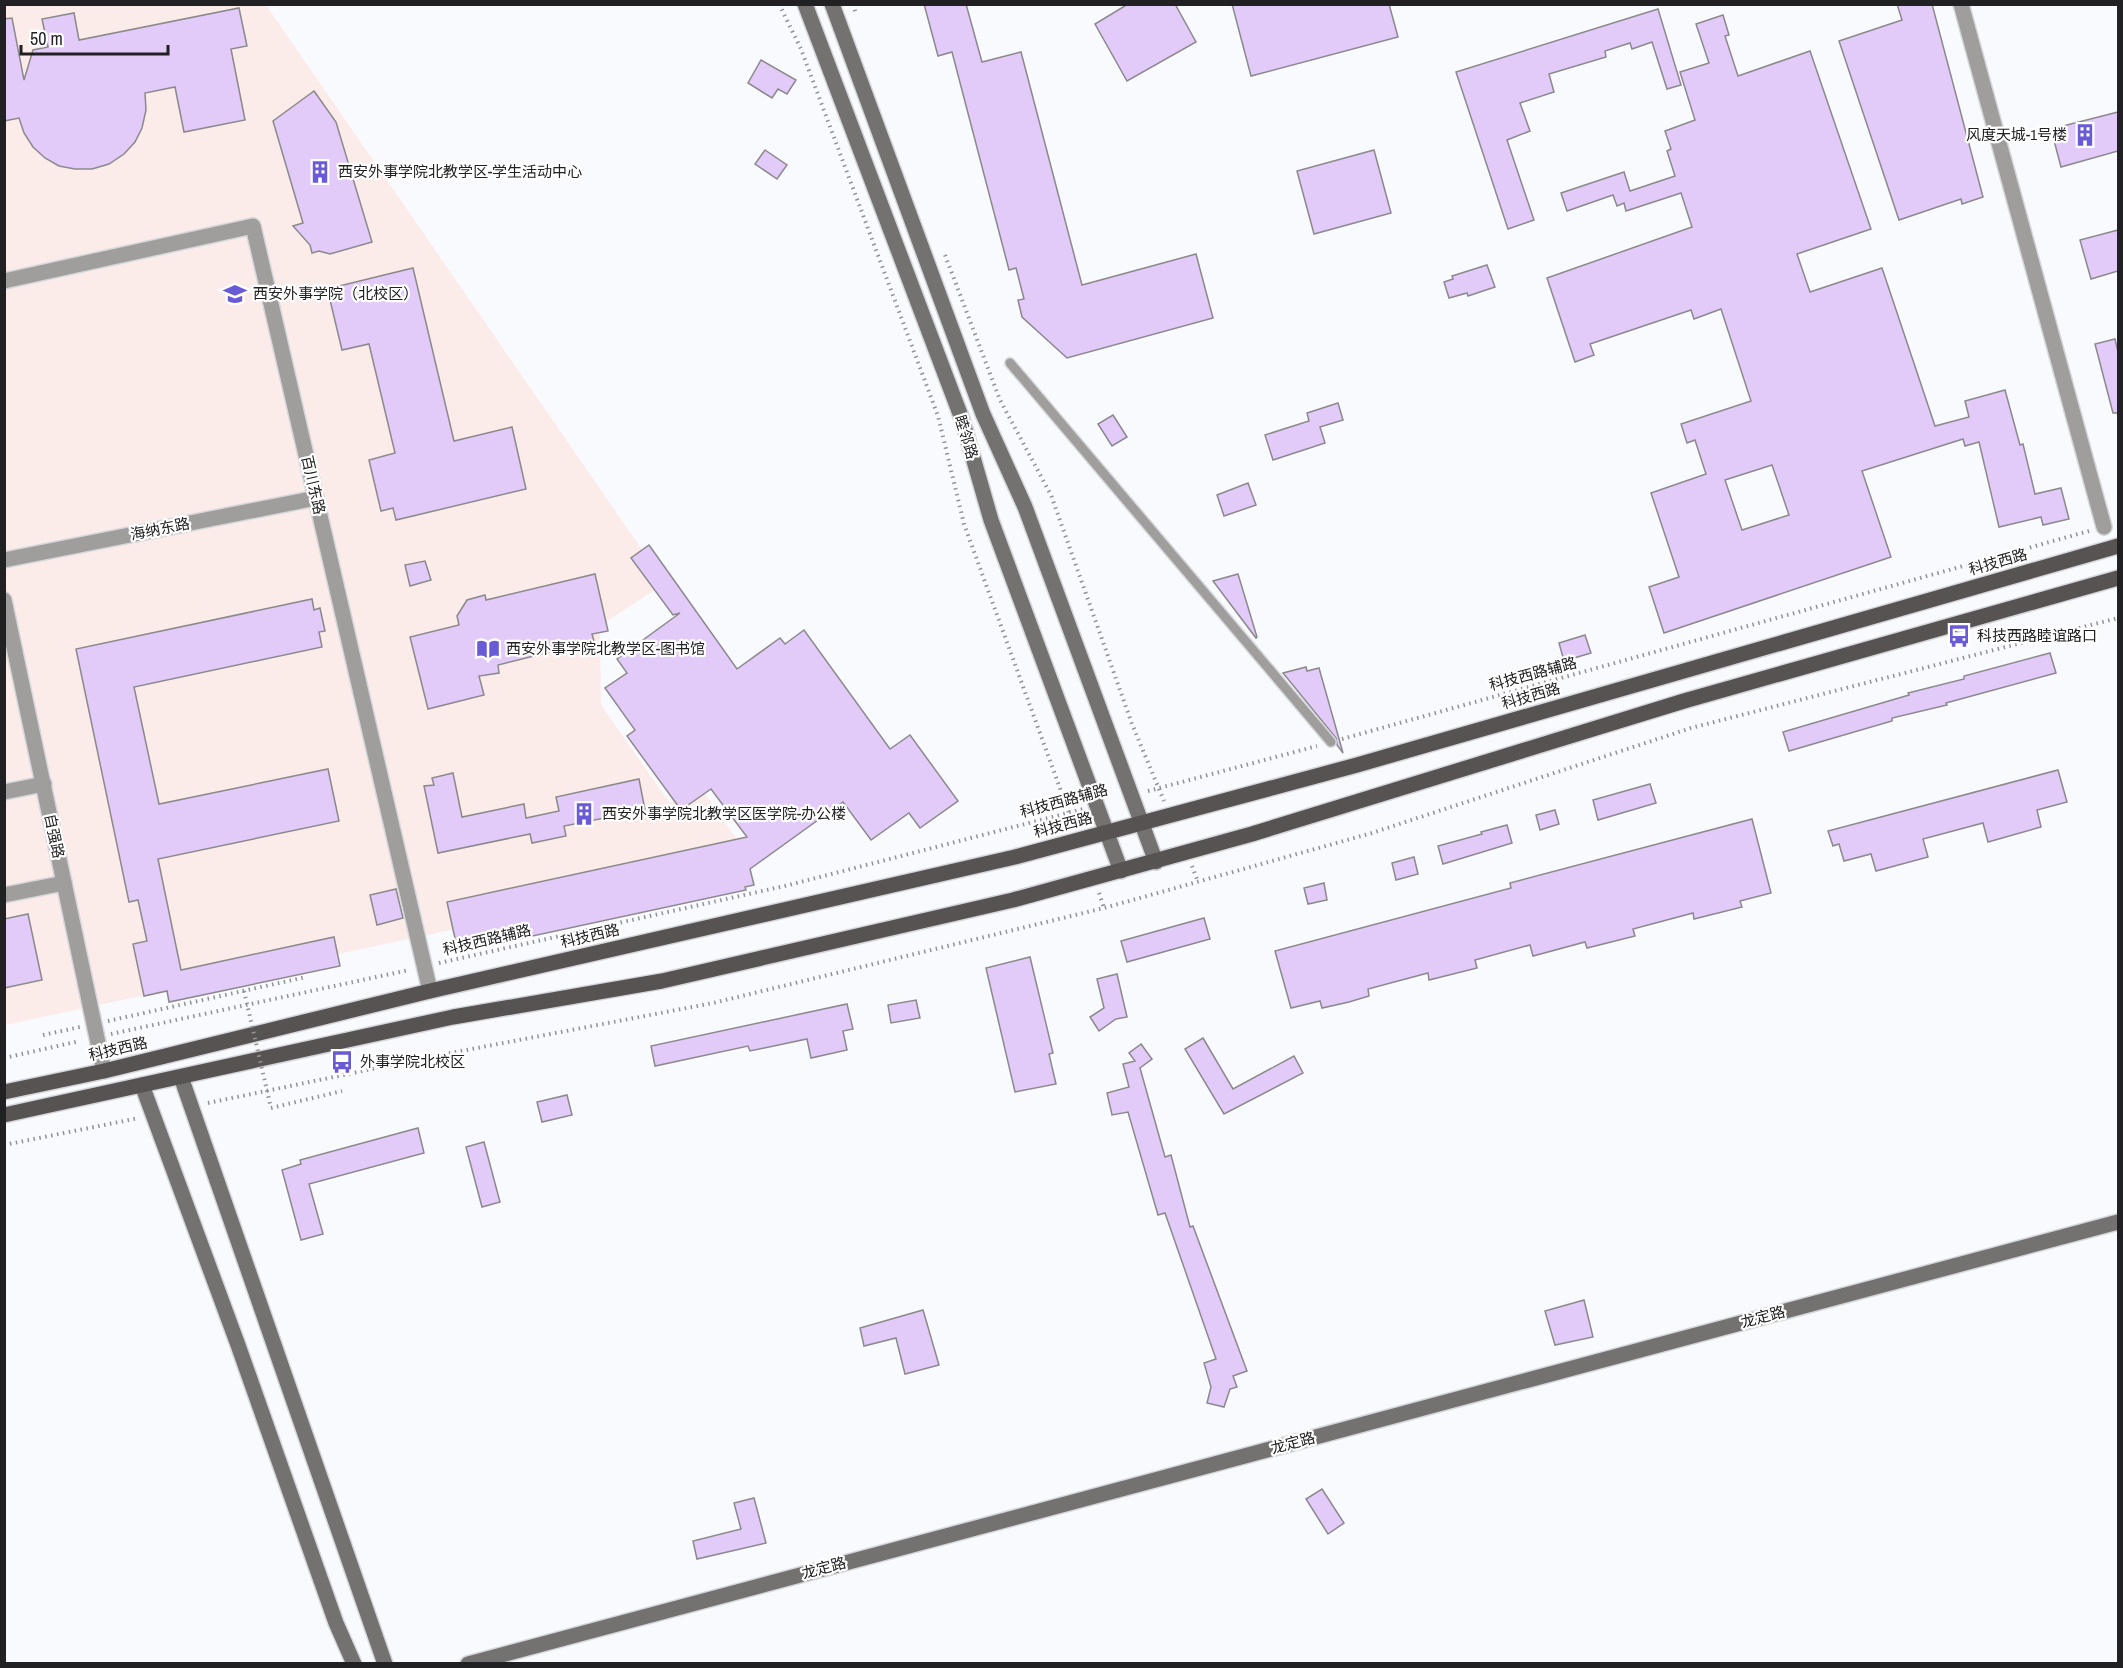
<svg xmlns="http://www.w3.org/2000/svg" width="2123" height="1668" font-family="'Archivo Narrow','Noto Sans SC',sans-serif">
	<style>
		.education { fill: #fcece9 }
		.building { fill: #e2caf9; stroke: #8b898c; stroke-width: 1.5; fill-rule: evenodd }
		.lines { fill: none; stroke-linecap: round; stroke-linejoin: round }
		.lane-casing { stroke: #d6d7db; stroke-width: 12 }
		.street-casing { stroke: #d6d7db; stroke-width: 18 }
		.secondary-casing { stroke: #d6d7db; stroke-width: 18 }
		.primary-casing { stroke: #d6d7db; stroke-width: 18 }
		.path { stroke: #929295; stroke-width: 4; stroke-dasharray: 1.5 4.5; stroke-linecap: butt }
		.lane { stroke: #9f9e9d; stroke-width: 9 }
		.street { stroke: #9f9e9d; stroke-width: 15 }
		.secondary { stroke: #747271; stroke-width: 15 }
		.primary { stroke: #565352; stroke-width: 15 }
		.path-bridge { stroke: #929295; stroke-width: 4; stroke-dasharray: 1.5 4.5; stroke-linecap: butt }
		.labels { text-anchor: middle; stroke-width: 4.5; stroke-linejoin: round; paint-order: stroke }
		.poi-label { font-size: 15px; fill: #212123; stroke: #fff; text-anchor: start }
		.street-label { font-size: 15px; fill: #212123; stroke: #fff }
	</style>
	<rect width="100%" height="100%" fill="#f9fafe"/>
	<!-- education -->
	<polygon class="education" points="4,5 266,5 665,583 600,626 601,705 670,803 698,784 755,865 5,1025"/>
	<!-- building -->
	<g class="building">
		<polygon points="924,4 966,4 982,62 1021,52 1082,285 1196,254 1213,318 1067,358 1022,317 1018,300 1024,299 1016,268 1009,270 952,52 938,56"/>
		<polygon points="1128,4 1175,4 1196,42 1127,81 1095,24"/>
		<polygon points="1232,4 1389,4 1398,37 1251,76"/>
		<polygon points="1897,4 1932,4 1983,197 1962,204 1961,199 1899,220 1839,41 1902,20"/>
		<polygon points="239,8 247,46 231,49 245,120 184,132 175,87 145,93 146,110 142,128 135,142 124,154 109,164 92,169 75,169 59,166 45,158 33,147 24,133 19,118 4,121 4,19 12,18 24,80 33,50 48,47 42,19 74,13 79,40"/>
		<polygon points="1658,9 1681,85 1667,89 1652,42 1632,49 1630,43 1605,51 1606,57 1549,74 1554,92 1520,103 1530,131 1507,140 1534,220 1508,229 1456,72"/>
		<path d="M1723,15L1729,35L1725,36L1738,76L1810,51L1871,229L1797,254L1810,292L1882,268L1935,426L1969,417L1965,401L2005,390L2020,445L2023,444L2035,494L2061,488L2069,519L2043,525L2041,517L1999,527L1979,442L1965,446L1963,439L1862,471L1891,557L1664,633L1649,587L1679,577L1651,493L1706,474L1695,440L1687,443L1681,424L1751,401L1721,309L1694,319L1691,310L1590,344L1594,355L1575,362L1547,278L1692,227L1681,193L1626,211L1624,203L1617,206L1613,195L1567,211L1561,193L1624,172L1630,191L1675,176L1667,151L1671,149L1665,131L1695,120L1680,72L1709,63L1696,24ZM1772,465L1789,515L1742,530L1725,480Z"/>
		<polygon points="761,60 796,80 787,94 778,89 772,98 748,83"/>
		<polygon points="314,91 336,122 372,242 330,254 319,251 312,253 310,245 293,226 303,223 273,121"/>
		<polygon points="2118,112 2118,151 2061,167 2051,129"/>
		<polygon points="765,150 787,165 777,179 755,164"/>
		<polygon points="1374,150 1391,213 1314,234 1297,171"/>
		<polygon points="2118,230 2118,271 2091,279 2080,240"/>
		<polygon points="1487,265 1495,287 1468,296 1467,293 1449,298 1444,282 1453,279 1452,276"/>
		<polygon points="413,268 454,441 512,427 526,489 396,520 393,508 381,511 369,460 395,453 369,344 342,350 330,300 342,297 339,286"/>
		<polygon points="2115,339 2118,352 2118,413 2113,413 2095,344"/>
		<polygon points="1338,403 1343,420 1320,427 1325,443 1273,460 1265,435 1309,421 1307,413"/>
		<polygon points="1113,415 1127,437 1112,446 1098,424"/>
		<polygon points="1248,483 1256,505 1224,516 1217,495"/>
		<polygon points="649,545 737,669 780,638 785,644 804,630 890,749 910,735 958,801 920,828 909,813 871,840 843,802 750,869 754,885 745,887 746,890 458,952 447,902 747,837 711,789 681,810 627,736 635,730 605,688 627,673 617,659 680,613 673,615 631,558"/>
		<polygon points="425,561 431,580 410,586 405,565"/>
		<polygon points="595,574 608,631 592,634 594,641 498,665 499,673 479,676 484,695 428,709 410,637 459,625 457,616 467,600 485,595 486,600"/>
		<polygon points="1238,574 1257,637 1256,638 1213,581"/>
		<polygon points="312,599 314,610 320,608 325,631 319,632 322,647 134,687 159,804 328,769 339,821 158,859 181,970 334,937 340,966 169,1002 167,991 144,996 133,944 147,941 138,900 129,902 76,649"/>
		<polygon points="1585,635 1591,653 1564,661 1559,643"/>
		<polygon points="2050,653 2056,673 1946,703 1947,705 1892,718 1892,721 1789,751 1783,732 1909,695 1908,693 1964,679 1964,676"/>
		<polygon points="1306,667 1307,671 1319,668 1343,753 1337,745 1336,738 1283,673"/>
		<polygon points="2058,770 2067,802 2037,810 2041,827 1988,842 1983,823 1923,839 1928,857 1876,871 1871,854 1844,861 1839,844 1833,846 1828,831"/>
		<polygon points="453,773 462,817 524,804 526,818 559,811 556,797 639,779 645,810 564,826 566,836 532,843 530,834 438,853 424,786 434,785 432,778"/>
		<polygon points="1650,784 1656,803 1598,820 1593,800"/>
		<polygon points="1555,810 1559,824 1540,830 1536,815"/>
		<polygon points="1752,819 1771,893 1740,901 1742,907 1694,919 1693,913 1633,929 1635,936 1587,948 1585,942 1533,956 1530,945 1475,960 1477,968 1429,980 1428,973 1368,989 1369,996 1349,1002 1322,1008 1320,1001 1291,1008 1275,951 1511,888 1510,883"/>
		<polygon points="1507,825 1512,843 1443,864 1438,846 1482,834 1481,832"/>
		<polygon points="1414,857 1418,874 1396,880 1392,863"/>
		<polygon points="1324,883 1327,900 1308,904 1304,888"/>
		<polygon points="396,889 403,918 377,925 370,895"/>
		<polygon points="28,914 42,980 4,988 4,919"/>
		<polygon points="1204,918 1210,939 1127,962 1121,941"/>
		<polygon points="1030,957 1053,1053 1049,1054 1056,1084 1015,1092 986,968"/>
		<polygon points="1117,974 1127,1017 1116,1019 1099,1031 1090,1017 1104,1008 1097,979"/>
		<polygon points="916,1000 920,1018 891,1023 888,1005"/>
		<polygon points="847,1004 853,1029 843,1031 847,1050 811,1058 807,1039 750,1051 748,1046 655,1066 651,1046"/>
		<polygon points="1203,1038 1233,1089 1294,1056 1303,1073 1224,1114 1185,1049"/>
		<polygon points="1141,1044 1152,1059 1140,1068 1165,1157 1171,1155 1190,1227 1193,1226 1247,1371 1233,1376 1237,1387 1230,1389 1224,1407 1207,1403 1211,1387 1204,1363 1216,1359 1165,1213 1158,1215 1128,1112 1112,1115 1107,1093 1129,1087 1123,1064 1135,1061 1129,1053"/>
		<polygon points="567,1095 572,1115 542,1122 537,1102"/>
		<polygon points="418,1128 424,1153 309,1184 323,1234 301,1240 282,1170 301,1164 300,1160"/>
		<polygon points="484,1142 500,1202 482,1207 466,1147"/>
		<polygon points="1584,1300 1593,1337 1555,1345 1545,1311"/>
		<polygon points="923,1310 939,1365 905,1374 896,1338 864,1346 860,1328"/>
		<polygon points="1322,1489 1344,1523 1328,1534 1306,1499"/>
		<polygon points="754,1498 766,1543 697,1559 693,1541 741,1529 734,1503"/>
	</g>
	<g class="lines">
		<!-- lane casing -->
		<g class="lane-casing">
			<polyline id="lane" points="1010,363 1331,742"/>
		</g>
		<!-- street casing -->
		<g class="street-casing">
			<g id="street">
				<polyline points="1961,4 2104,527"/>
				<polyline points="4,281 253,226 430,991"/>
				<polyline points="4,560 316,498"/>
				<polyline points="4,600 104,1071"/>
				<polyline points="4,792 44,784"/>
				<polyline points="4,895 64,883"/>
			</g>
		</g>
		<!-- secondary casing -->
		<g class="secondary-casing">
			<g id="secondary">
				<polyline points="805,4 962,419 991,520 1121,871"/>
				<polyline points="832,4 983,414 1025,507 1156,862"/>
				<polyline points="181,1077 385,1664"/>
				<polyline points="142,1085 238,1345 336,1623 354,1664"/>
				<polyline points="468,1664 2118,1222"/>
			</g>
		</g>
		<!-- primary casing -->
		<g class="primary-casing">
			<g id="primary">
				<polyline points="4,1092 104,1071 430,991 1015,857 1357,765 2118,546"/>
				<polyline points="4,1115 453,1017 662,981 1013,900 1252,834 1684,701 2118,578"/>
			</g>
		</g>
		<!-- path -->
		<g class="path">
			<polyline points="779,4 801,49 938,416 964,524 1073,824"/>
			<polyline points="853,4 856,14"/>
			<polyline points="945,255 1000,400 1051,495 1132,724 1164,801"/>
			<polyline points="1342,739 2089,531"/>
			<polyline points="1148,791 1317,746"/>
			<polyline points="1192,866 1198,882"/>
			<polyline points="1099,893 1104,908"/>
			<polyline points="439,963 789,885 1083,809"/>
			<polyline points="108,1021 306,977"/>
			<polyline points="111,1034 409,970"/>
			<polyline points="43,1035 80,1027"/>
			<polyline points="4,1058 80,1041"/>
			<polyline points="208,1103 435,1056 713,1003 1104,908 1372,833 1691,728 2118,618"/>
			<polyline points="271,1108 342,1091"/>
			<polyline points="4,1145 139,1118"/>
		</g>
		<!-- lane -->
		<use href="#lane" class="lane"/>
		<!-- street -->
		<use href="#street" class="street"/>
		<!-- secondary -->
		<use href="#secondary" class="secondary"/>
		<!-- primary -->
		<use href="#primary" class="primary"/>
		<!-- path-bridge -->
		<polyline class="path-bridge" points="244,991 271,1108"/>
	</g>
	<!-- icons -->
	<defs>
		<g id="building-bare" transform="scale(1.8)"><path d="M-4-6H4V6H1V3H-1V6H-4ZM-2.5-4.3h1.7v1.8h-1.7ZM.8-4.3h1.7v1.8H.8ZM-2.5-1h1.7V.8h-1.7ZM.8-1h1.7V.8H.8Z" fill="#695bd5" stroke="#fff" stroke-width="2.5" paint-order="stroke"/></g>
		<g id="university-bare" transform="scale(1.8)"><path d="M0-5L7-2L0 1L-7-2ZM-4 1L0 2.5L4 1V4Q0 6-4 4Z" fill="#695bd5" stroke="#fff" stroke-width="2.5" paint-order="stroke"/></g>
		<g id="bus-bare" transform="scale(1.8)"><path d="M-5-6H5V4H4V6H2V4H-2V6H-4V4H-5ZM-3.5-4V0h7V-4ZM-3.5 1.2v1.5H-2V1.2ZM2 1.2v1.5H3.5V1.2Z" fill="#695bd5" stroke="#fff" stroke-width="2.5" paint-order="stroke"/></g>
		<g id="library-bare" transform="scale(1.8)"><path d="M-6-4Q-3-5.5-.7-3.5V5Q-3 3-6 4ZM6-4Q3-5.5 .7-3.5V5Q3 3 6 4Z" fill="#695bd5" stroke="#fff" stroke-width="2.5" paint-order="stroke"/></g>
	</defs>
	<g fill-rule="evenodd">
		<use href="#building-bare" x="2085" y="135"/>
		<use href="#building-bare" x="320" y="172"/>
		<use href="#university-bare" x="235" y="294"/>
		<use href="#bus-bare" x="1959" y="636"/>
		<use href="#library-bare" x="488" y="649"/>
		<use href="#building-bare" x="584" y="814"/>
		<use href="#bus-bare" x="342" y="1062"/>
	</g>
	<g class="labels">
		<!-- poi labels -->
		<g class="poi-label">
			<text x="2067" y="140" text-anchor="end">风度天城-1号楼</text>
			<text x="338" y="177">西安外事学院北教学区-学生活动中心</text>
			<text x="253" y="299">西安外事学院（北校区）</text>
			<text x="1977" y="641">科技西路睦谊路口</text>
			<text x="506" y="654">西安外事学院北教学区-图书馆</text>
			<text x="602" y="819">西安外事学院北教学区医学院-办公楼</text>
			<text x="360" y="1067">外事学院北校区</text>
		</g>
		<!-- street labels -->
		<g class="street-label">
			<text transform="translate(966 437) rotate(73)" y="5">睦邻路</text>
			<text transform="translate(313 485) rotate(77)" y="5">百川东路</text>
			<text transform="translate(160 529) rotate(-11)" y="5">海纳东路</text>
			<text transform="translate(1998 562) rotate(-16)" y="5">科技西路</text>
			<text transform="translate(1533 674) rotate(-15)" y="5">科技西路辅路</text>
			<text transform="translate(1531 696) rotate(-16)" y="5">科技西路</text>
			<text transform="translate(1064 801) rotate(-15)" y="5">科技西路辅路</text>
			<text transform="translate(1063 825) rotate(-15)" y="5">科技西路</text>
			<text transform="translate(54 836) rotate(78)" y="5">自强路</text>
			<text transform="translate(590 936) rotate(-13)" y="5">科技西路</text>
			<text transform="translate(487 940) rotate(-13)" y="5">科技西路辅路</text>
			<text transform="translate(118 1049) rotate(-13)" y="5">科技西路</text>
			<text transform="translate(1763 1317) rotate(-15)" y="5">龙定路</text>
			<text transform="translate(1293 1443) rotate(-15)" y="5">龙定路</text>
			<text transform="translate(824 1568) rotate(-15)" y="5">龙定路</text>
		</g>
	</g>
	<!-- border -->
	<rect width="2123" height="1668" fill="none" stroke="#212123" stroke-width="12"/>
	<!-- scale -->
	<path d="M21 45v9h147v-9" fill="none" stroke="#212123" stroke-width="3"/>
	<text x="30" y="45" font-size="18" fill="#212123" stroke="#ffffff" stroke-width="4.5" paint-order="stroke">50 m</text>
</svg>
